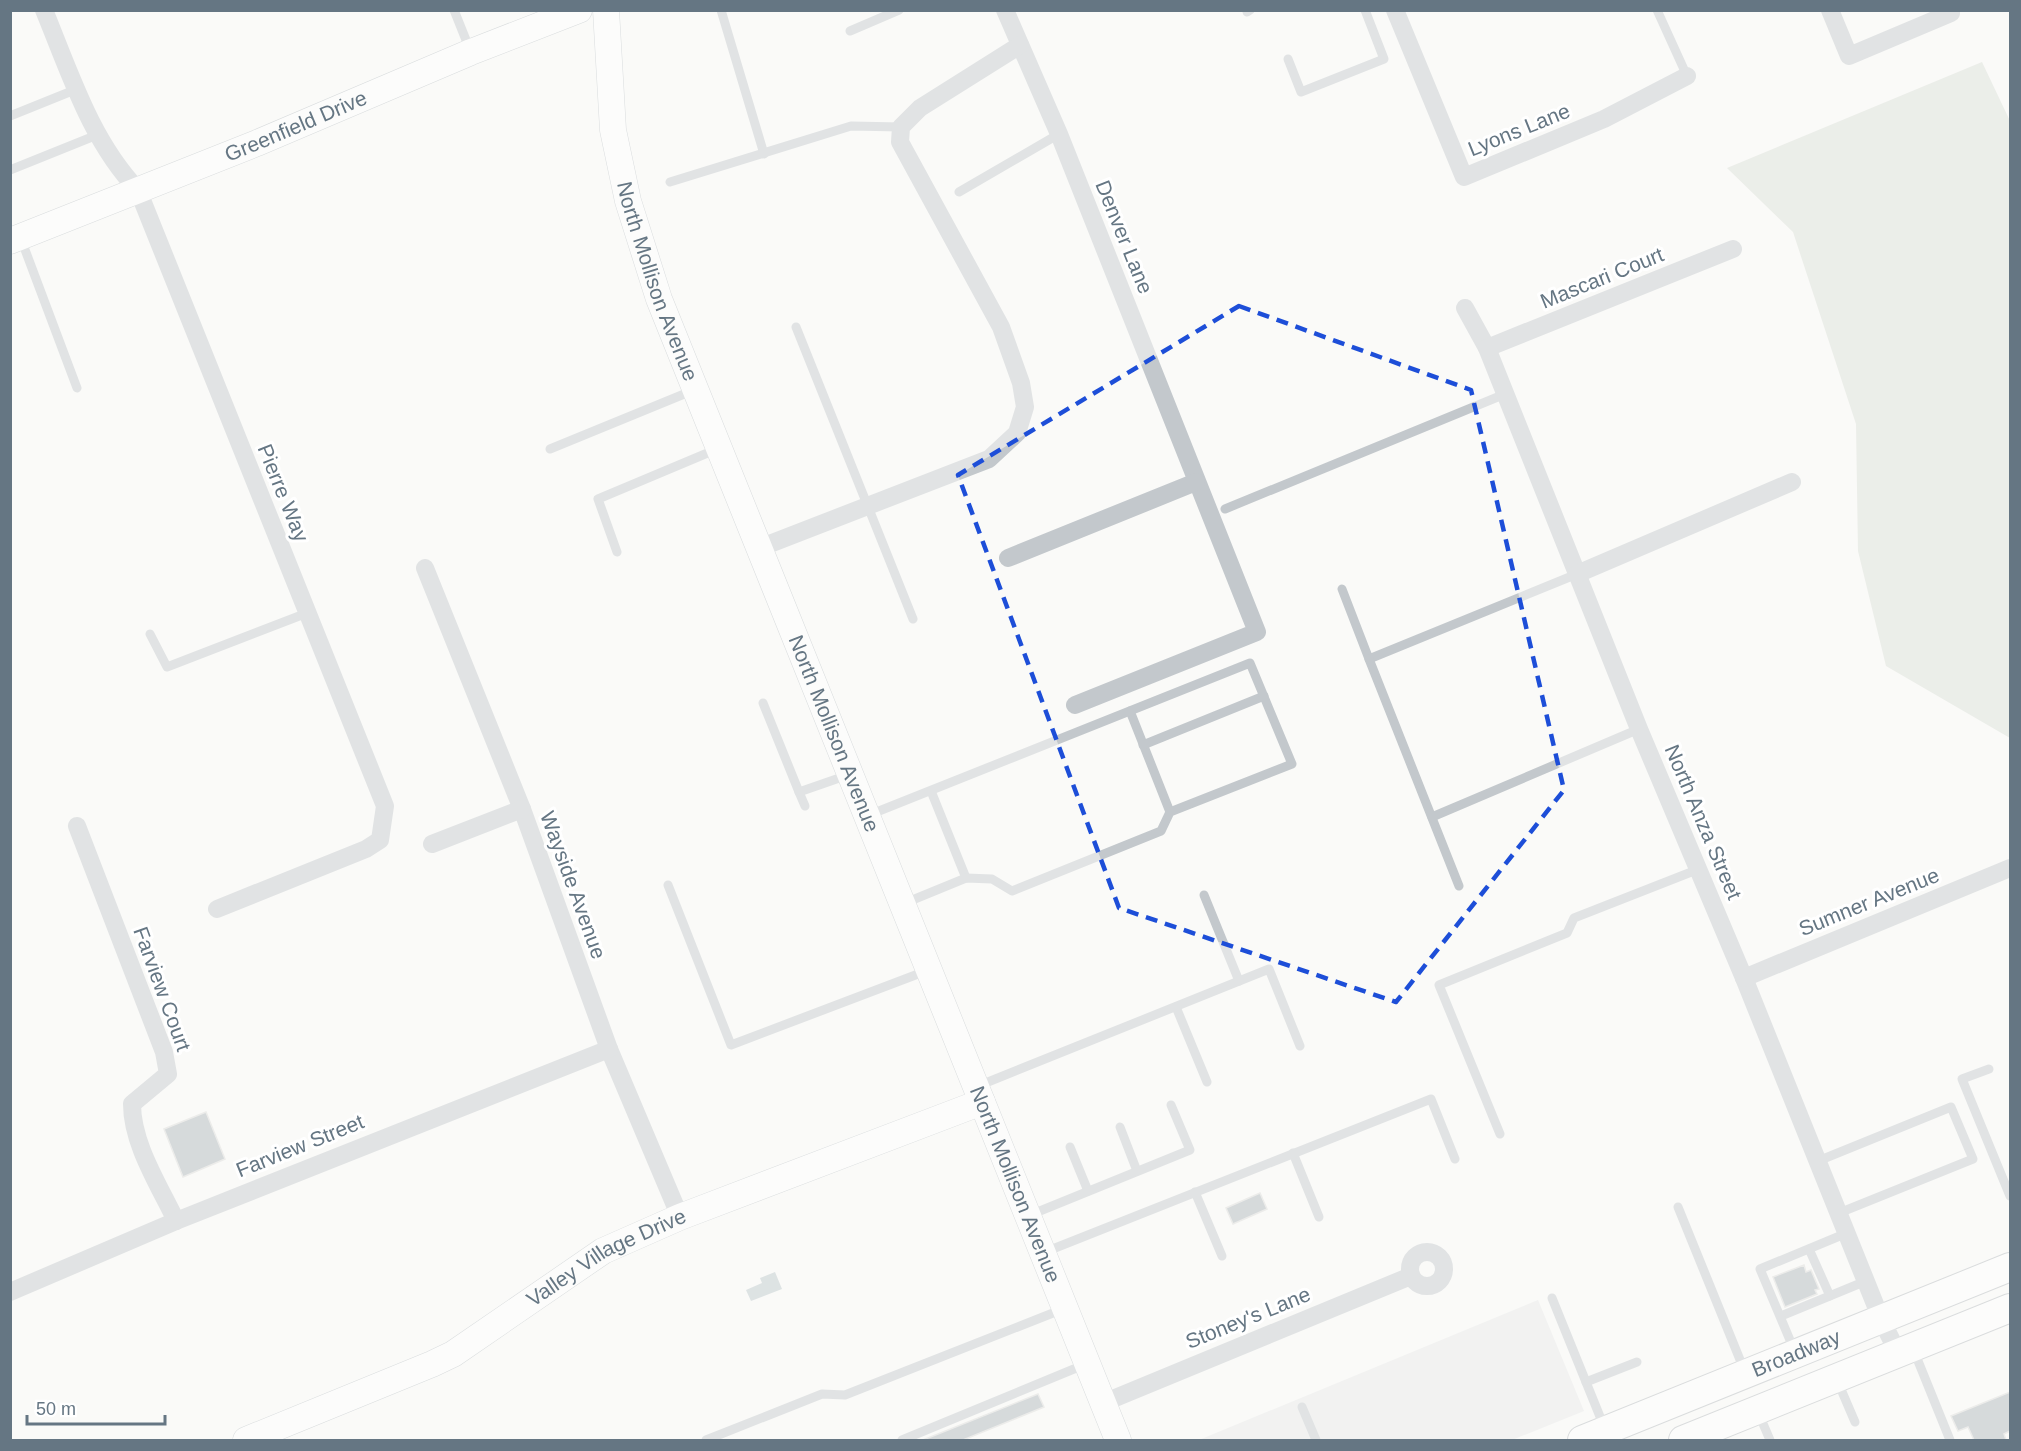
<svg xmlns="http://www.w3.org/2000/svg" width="2021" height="1451" font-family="Arial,sans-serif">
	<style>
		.built { fill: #e8e9e9 }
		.green { fill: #dadfd7 }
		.water { fill: #bbc7cb }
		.building { fill: #aab3b9; stroke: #dcdcda; stroke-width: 1.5 }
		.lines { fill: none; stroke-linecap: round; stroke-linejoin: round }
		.secondary-casing { stroke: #b3babf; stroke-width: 27 }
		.primary-casing { stroke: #b5babe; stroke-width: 30 }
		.lane { stroke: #c3c8cc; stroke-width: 9 }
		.street { stroke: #c3c8cc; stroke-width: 18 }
		.secondary { stroke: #fff; stroke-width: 26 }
		.primary { stroke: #fff; stroke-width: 28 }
		.marked { fill: none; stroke: #1d4ed8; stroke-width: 4.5; stroke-dasharray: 12 8; stroke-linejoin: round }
		.labels { text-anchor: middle; stroke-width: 6; stroke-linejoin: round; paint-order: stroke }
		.street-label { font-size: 21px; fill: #657683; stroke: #fff }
	</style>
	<rect width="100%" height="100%" fill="#fafaf8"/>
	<!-- built -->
	<polygon class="built" points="1538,1300 1584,1411 1512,1440 1199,1440"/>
	<!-- green -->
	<polygon class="green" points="1982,62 2010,121 2010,738 1886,666 1858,551 1856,424 1793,232 1727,168"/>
	<!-- water -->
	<polygon class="water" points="775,1272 782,1289 751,1301 746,1290 762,1283 760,1278"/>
	<!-- building -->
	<g class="building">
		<polygon points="206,1112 225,1159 183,1177 164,1129"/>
		<polygon points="1260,1193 1267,1209 1233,1224 1226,1208"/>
		<polygon points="1804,1265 1806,1272 1811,1270 1819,1289 1815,1290 1817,1294 1785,1307 1773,1277"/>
		<polygon points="2010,1392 2010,1431 2004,1434 2006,1440 1974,1440 1968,1427 1958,1431 1951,1416"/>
		<polygon points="1038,1394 1044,1407 963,1440 923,1440"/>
	</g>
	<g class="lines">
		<!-- secondary casing -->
		<g class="secondary-casing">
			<g id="secondary">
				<path id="s1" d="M606,10L613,130L628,201L659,299L1118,1440"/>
				<path id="s2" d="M10,241L257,143L471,52L579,10"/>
				<path id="s3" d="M246,1440L432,1364L453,1354L603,1251L680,1217L982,1102"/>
			</g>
		</g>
		<!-- primary casing -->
		<g class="primary-casing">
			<g id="primary">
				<path id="s4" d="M1582,1440L2010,1267"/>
				<polyline points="1683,1440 2010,1308"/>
			</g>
		</g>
		<!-- lane -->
		<g class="lane">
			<polyline points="454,10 470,50"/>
			<polyline points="721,10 764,154"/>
			<polyline points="1657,10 1687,76"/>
			<polyline points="1247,12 1250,10"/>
			<polyline points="850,31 899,10"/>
			<polyline points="1288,59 1301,92 1384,59 1365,10"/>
			<polyline points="10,116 77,89"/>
			<polyline points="10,170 97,135"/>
			<polyline points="670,182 851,126 901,127"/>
			<polyline points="959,192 1059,134"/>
			<polyline points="21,239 77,388"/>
			<polyline points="796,327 913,619"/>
			<polyline points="550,449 694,390"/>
			<polyline points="1225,509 1505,394"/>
			<polyline points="617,552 598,499 717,449"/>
			<polyline points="1342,589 1369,659 1577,574"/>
			<polyline points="150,634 167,667 307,613"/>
			<polyline points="1369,659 1459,886"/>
			<polyline points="763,703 799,792"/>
			<polyline points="1130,711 1170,812"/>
			<polyline points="1143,745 1264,696"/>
			<polyline points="931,791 966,878"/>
			<polyline points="805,806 799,792 848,775"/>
			<polyline points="869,815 1250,663 1292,764 1170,812 1161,831 1012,891 992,879 966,878 905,903"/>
			<polyline points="1432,817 1639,729"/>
			<polyline points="668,885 731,1045 926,971"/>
			<polyline points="1204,895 1239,981"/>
			<polyline points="1176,1007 1207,1082"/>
			<polyline points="1989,1069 1962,1079 2010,1196"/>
			<polyline points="978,1086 1269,969 1300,1046"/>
			<polyline points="1120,1127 1137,1171"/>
			<polyline points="1500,1134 1439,985 1567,933 1574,918 1699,869"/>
			<polyline points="1070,1147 1088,1191"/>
			<polyline points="1293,1153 1319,1217"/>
			<polyline points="1818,1161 1951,1107 1973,1159 1839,1213"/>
			<polyline points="1195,1192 1222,1256"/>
			<polyline points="1678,1207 1745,1372"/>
			<polyline points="1030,1215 1190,1150 1171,1105"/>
			<polyline points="1809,1249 1830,1296"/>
			<polyline points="1045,1252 1431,1099 1455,1159"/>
			<polyline points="1552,1298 1605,1429"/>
			<polyline points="1781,1316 1866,1281"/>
			<polyline points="1914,1351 1950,1440"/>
			<polyline points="1795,1352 1760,1269 1847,1233"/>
			<polyline points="1837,1380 1855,1422"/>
			<polyline points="1586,1382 1637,1362"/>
			<polyline points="1302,1407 1316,1440"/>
			<polyline points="1758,1412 1770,1440"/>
			<polyline points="706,1440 822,1394 845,1395 1063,1309"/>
			<polyline points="902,1440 1086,1364"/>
		</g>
		<!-- street -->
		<g class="street">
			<path d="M44,10C70,73 91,141 138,190L385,806L380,840L366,849L217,909"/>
			<polyline points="1005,10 1059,134 1257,632 1075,705"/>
			<polyline points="1395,10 1464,177 1604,119 1687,76"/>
			<polyline points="1830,10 1849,56 1951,13"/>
			<polyline points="1465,308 1487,348 1639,729 1744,978 1881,1319 1898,1353"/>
			<polyline points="1487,348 1733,249"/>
			<polyline points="759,548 989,459 1017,433 1025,407 1021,383 1001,327 900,142 901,127 920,108 1020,45"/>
			<polyline points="1008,558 1196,482"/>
			<polyline points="425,568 522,809 609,1049 680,1217"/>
			<polyline points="1577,574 1792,482"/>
			<path d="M77,826L164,1052L168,1074L132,1104C132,1144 159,1185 176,1221"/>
			<polyline points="432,844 522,809"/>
			<polyline points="1744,978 2010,868"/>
			<circle cx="1427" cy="1269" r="17"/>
			<polyline points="10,1292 176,1221 609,1049"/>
			<polyline points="1103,1403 1411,1276"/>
		</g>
		<!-- secondary -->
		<use href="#secondary" class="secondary"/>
		<!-- primary -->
		<use href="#primary" class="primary"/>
	</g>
	<!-- marked area -->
	<path d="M0 0H2021V1451H0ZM1239,306L1471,390L1564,790L1396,1002L1119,908L958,475Z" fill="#fafaf8" fill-opacity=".55" fill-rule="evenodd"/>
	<path class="marked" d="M1239,306L1471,390L1564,790L1396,1002L1119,908L958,475Z"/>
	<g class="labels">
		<!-- street labels -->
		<g class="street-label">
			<text dy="7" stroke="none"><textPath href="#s2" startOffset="308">Greenfield Drive</textPath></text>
			<text transform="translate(1519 130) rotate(-22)" y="7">Lyons Lane</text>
			<text transform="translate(1124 237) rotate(68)" y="7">Denver Lane</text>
			<text transform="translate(1602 278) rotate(-22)" y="7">Mascari Court</text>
			<text dy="7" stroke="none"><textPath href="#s1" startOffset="278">North Mollison Avenue</textPath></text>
			<text transform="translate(283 493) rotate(68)" y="7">Pierre Way</text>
			<text dy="7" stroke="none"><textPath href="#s1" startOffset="764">North Mollison Avenue</textPath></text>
			<text transform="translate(1703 822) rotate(67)" y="7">North Anza Street</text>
			<text transform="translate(573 885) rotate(70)" y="7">Wayside Avenue</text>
			<text transform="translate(1869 902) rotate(-22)" y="7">Sumner Avenue</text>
			<text transform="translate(162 989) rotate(70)" y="7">Farview Court</text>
			<text transform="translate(300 1146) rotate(-22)" y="7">Farview Street</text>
			<text dy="7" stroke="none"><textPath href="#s1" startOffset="1250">North Mollison Avenue</textPath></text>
			<text dy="7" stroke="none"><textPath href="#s3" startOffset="406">Valley Village Drive</textPath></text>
			<text transform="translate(1248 1318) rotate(-22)" y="7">Stoney's Lane</text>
			<text dy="7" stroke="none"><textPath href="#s4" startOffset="231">Broadway</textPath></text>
		</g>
	</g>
	<!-- border -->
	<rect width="2021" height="1451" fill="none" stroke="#657683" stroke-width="24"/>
	<!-- scale -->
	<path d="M27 1415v9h138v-9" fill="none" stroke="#657683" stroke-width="3"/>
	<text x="36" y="1415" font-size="18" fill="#657683" stroke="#ffffff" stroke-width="4.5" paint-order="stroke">50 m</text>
</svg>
